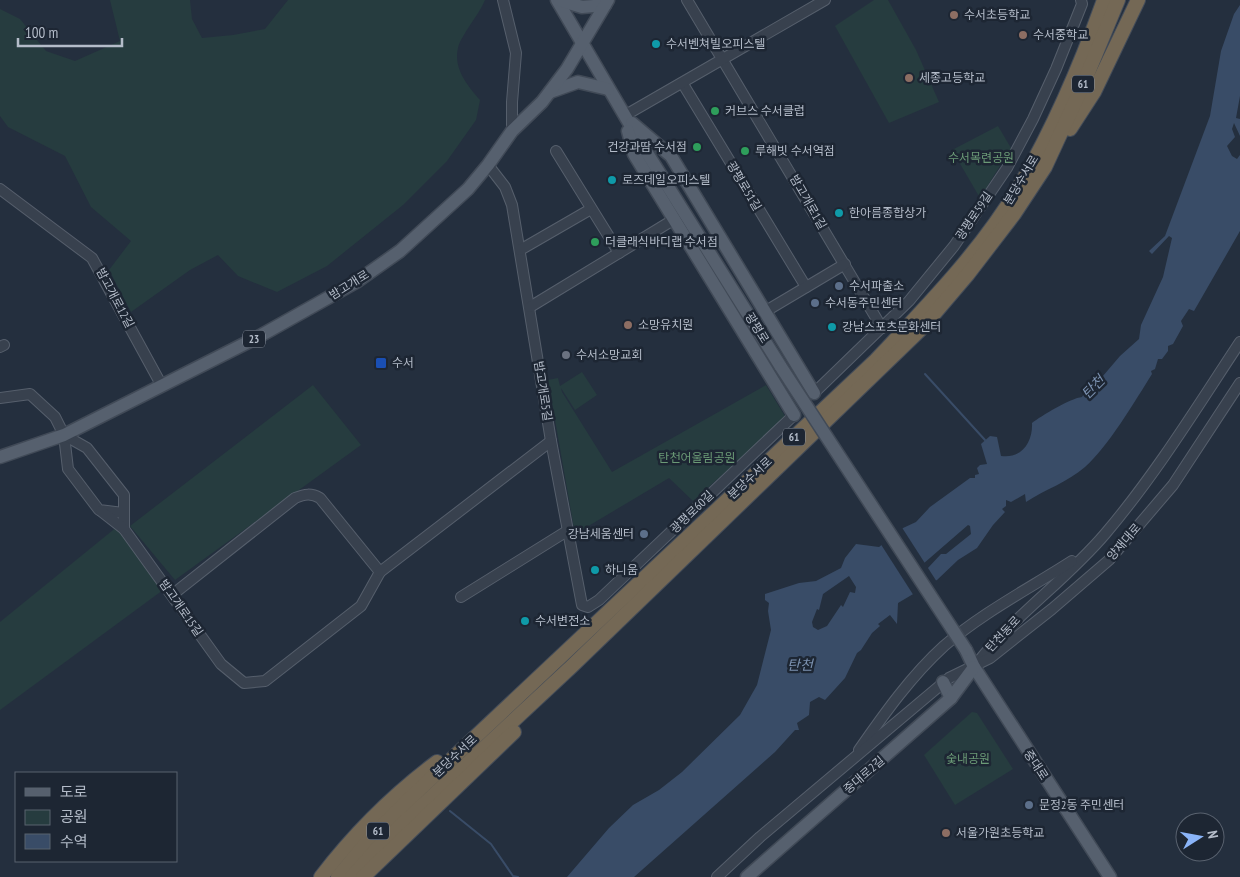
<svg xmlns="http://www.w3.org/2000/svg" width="1240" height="877" font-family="'PT Sans Narrow','Noto Sans KR',sans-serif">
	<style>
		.green { fill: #263c3f }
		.water { fill: #394c67; fill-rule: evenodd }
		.pier { fill: #242f3e }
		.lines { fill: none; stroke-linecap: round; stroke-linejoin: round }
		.stream { stroke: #394c67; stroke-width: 2 }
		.minor-casing { stroke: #565f6c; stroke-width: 12 }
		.major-casing { stroke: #414a57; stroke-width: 15 }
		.highway-casing { stroke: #434c59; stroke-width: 16 }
		.minor { stroke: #38414e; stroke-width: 10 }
		.major { stroke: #56606e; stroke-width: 12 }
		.highway { stroke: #746855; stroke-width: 14 }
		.major-bridge-casing { stroke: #414a57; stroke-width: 15; stroke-linecap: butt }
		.major-bridge { stroke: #56606e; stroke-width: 12 }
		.education-dot { fill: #8d6e63; stroke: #1d2633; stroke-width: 2 }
		.culture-dot { fill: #0f9aa8; stroke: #1d2633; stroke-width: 2 }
		.leisure-dot { fill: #2e9e5b; stroke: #1d2633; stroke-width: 2 }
		.service-dot { fill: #5c6f8a; stroke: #1d2633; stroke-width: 2 }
		.worship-dot { fill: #6b7280; stroke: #1d2633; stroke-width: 2 }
		.transit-dot { fill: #1a4fb4; stroke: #1d2633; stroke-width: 2 }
		.labels { text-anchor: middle; stroke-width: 5; stroke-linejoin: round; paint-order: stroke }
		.shield { fill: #1d2633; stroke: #878f9c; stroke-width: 1 }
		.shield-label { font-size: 11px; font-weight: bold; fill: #b4bcc9 }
		.poi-label { font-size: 12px; fill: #b4bcc9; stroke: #1d2633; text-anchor: start }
		.park-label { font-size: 12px; fill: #6b9a76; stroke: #1d2633 }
		.street-label { font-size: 12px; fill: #b4bcc9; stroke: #1d2633 }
		.water-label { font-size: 14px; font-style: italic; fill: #7c92b1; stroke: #1d2633 }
	</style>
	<rect width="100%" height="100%" fill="#242f3e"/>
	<!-- green -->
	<g class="green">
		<path d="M110,0H190L192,19L202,38L233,35L265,29L288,0H485C479,15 461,35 458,48C453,69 468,86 480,100L476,120L447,161L403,205L327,266L277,292L238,276L218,255L190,270L131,312L109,270L131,241L91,207L65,156L8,127L0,116V9L20,19L46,51L75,61L120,41Z"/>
		<polygon points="874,0 888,0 916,50 939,102 889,123 835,26"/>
		<polygon points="998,126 1011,148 980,198 952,150"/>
		<polygon points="582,372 597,395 575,410 561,388 562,392 612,472 766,385 786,418 693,501 669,478 575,534 548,380 558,378 560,386"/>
		<polygon points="313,385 361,445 175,580 130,526"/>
		<polygon points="118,526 163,590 0,710 0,622"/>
		<polygon points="972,712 977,713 1013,769 955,805 924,755"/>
	</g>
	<!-- water -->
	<path class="water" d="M1240,5V96L1236,118L1240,119V136L1234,123L1232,129L1235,137L1227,146L1232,156L1237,159L1240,155V231L1194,311L1189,309L1181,321L1183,326L1173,344L1168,346V351L1162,359H1158L1155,369L1151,371L1152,374C1135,401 1108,447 1085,467C1068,482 1044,490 1026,502L1025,494L1011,502L1006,500V506L1002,509L1005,512L993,525L977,548L958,560L937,580L898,603L897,624L890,615L878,624L880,626L872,633L861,650L857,653L845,678L825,700L819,697L810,702L809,715L797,723L799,730H795L775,752L634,877H567L609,828L633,805L659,790L682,772L740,715L757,685L771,630L768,611L769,603L765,600V594L799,583L816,581L841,568L845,558L856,544L879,547L903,528L916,522L930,507L970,478H975V475L979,474L977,468L980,465L987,464L981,444L990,436L997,437L1001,456C1022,459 1033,442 1032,423C1041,416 1071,398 1082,397L1086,390H1091L1120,356L1139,339L1141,325L1163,277L1172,238L1169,236L1152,254L1149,251L1165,236L1210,116L1221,51L1234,14ZM968,525L970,526L971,534L946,554H941L927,569L923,564ZM849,576L856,587L855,593L850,592L843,607L841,605L827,626L818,630L813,627L812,622L817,609L819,610L823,594Z"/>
	<!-- pier -->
	<polygon class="pier" points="901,526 937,582 914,596 880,543"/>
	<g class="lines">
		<!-- stream -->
		<g class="stream">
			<polyline points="925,374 985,440"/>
			<polyline points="450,811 491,844 513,876 518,877"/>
		</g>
		<!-- minor casing -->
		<g class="minor-casing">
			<g id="minor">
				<polyline points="503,0 516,53 512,102 512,131"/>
				<polyline points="687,0 882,328"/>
				<polyline points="683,84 806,287"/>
				<polyline points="624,116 825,0"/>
				<polyline points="556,151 619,253"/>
				<polyline points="488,165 505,187 512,205 551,441 582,605 588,607 599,600 794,415"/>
				<polyline points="0,189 92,258 162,386"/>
				<polyline points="520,250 591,209"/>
				<polyline points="530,307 673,220"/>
				<polyline points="766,311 845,264"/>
				<polyline points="0,347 4,345"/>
				<polyline points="814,393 909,301 954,246 1007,168 1033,119 1056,69 1082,4 1081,0"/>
				<polyline points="0,398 30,394 55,417 64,435 68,469 99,510 123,513"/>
				<path d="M64,435L87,448L124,495V529L221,664L244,683L265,681L361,606L380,572L320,498C311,493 305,494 295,498L172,595"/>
				<polyline points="101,511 124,529"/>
				<polyline points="380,572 551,441"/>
				<polyline points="461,597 567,531"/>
				<path d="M978,662C1015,615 1066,580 1105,534C1156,474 1197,407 1240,342"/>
				<path d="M859,750C884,714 911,676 944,646C982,613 1030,588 1072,561"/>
				<polyline points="717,877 760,837 949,678 990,658 1052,609 1109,560 1173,485 1240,383"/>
			</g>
		</g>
		<!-- major casing -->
		<g class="major-casing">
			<g id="major">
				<polyline points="557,0 642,145 781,367"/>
				<polyline points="559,0 582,7 605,5"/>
				<polyline points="550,92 578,82 608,89"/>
				<polyline points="632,123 671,156 814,393"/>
				<polyline points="628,131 634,154 794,415"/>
				<polyline points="0,457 64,435 258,337 356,282 400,251 468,189 488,165 512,131 542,102 567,69 608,0"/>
				<polyline points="966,650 974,667 1110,877"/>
				<polyline points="943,682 951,698"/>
				<polyline points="747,877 951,698 974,667"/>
			</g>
		</g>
		<!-- highway casing -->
		<g class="highway-casing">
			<g id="highway">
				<polyline points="1070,129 1094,92 1138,0"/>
				<path d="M321,877C354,834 393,795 437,762"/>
				<path d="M338,877L373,835L421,788L876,360C927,306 981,251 1019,187C1054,128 1081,64 1104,0"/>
				<polyline points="352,877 381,844 571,667 922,328 968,274 1014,214 1045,167 1082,87 1118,0"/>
				<polyline points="363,877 514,732"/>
			</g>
		</g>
		<!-- minor -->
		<use href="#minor" class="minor"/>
		<!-- major -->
		<use href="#major" class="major"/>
		<!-- highway -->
		<use href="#highway" class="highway"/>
		<!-- major-bridge casing -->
		<g class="major-bridge-casing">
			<polyline id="major-bridge" points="781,367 966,650"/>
		</g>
		<!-- major-bridge -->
		<use href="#major-bridge" class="major-bridge"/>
	</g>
	<!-- markers -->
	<g class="education-dot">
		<circle cx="954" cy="15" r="5"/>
		<circle cx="1023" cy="35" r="5"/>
		<circle cx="909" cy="78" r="5"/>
		<circle cx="628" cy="325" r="5"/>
		<circle cx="946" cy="833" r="5"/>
	</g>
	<g class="culture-dot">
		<circle cx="656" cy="44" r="5"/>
		<circle cx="612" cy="180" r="5"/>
		<circle cx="839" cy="213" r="5"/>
		<circle cx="832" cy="327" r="5"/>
		<circle cx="595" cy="570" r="5"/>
		<circle cx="525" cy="621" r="5"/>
	</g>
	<g class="leisure-dot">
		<circle cx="715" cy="111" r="5"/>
		<circle cx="697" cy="147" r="5"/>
		<circle cx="745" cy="151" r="5"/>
		<circle cx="595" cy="242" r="5"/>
	</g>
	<g class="service-dot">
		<circle cx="839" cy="286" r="5"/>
		<circle cx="815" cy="303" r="5"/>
		<circle cx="644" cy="534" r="5"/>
		<circle cx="1029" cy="805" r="5"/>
	</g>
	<circle class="worship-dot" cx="566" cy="355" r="5"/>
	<rect class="transit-dot" x="375" y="357" width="12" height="12" rx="2.5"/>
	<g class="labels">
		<!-- shield labels -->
		<g class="shield">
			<rect x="1072" y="75.5" width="22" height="17" rx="4"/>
			<rect x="243" y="330.5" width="22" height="17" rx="4"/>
			<rect x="783" y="428.5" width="22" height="17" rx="4"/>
			<rect x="367" y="822.5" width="22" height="17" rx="4"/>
		</g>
		<g class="shield-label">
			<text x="1083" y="88">61</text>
			<text x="254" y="343">23</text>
			<text x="794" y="441">61</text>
			<text x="378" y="835">61</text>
		</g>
		<!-- poi labels -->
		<g class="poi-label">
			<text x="964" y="19">수서초등학교</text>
			<text x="1033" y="39">수서중학교</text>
			<text x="666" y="48">수서벤쳐빌오피스텔</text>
			<text x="919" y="82">세종고등학교</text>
			<text x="725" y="115">커브스 수서클럽</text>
			<text x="687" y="151" text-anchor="end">건강과땀 수서점</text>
			<text x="755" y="155">루해빗 수서역점</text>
			<text x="622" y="184">로즈데일오피스텔</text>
			<text x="849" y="217">한아름종합상가</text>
			<text x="605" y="246">더클래식바디랩 수서점</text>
			<text x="849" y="290">수서파출소</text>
			<text x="825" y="307">수서동주민센터</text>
			<text x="638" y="329">소망유치원</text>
			<text x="842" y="331">강남스포츠문화센터</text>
			<text x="576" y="359">수서소망교회</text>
			<text x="392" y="367">수서</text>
			<text x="634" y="538" text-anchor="end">강남세움센터</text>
			<text x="605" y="574">하니움</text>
			<text x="535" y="625">수서변전소</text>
			<text x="1039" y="809">문정2동 주민센터</text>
			<text x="956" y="837">서울가원초등학교</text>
		</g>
		<!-- park labels -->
		<g class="park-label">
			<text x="981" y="162">수서목련공원</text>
			<text x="697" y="462">탄천어울림공원</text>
			<text x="968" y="763">숯내공원</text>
		</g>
		<!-- street labels -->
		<g class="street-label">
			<text transform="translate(1021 180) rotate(-59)" y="4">분당수서로</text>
			<text transform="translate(744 186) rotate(59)" y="4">광평로51길</text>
			<text transform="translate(808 202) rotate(60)" y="4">밤고개로1길</text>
			<text transform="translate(974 216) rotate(-56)" y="4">광평로59길</text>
			<text transform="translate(349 285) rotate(-32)" y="4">밤고개로</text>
			<text transform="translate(115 298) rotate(62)" y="4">밤고개로12길</text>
			<text transform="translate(757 328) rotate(58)" y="4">광평로</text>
			<text transform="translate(543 391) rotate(81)" y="4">밤고개로5길</text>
			<text transform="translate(750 478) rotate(-43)" y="4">분당수서로</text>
			<text transform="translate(692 512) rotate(-44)" y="4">광평로60길</text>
			<text transform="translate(1124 542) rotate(-49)" y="4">양재대로</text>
			<text transform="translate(181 608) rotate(55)" y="4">밤고개로15길</text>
			<text transform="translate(1003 634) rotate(-47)" y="4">탄천동로</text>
			<text transform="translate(455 756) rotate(-43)" y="4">분당수서로</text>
			<text transform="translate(1036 765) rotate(57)" y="4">중대로</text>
			<text transform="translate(864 775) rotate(-41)" y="4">중대로2길</text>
		</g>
		<!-- water labels -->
		<g class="water-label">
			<text transform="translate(1093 387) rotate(-45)" y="5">탄천</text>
			<text x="800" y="670">탄천</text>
		</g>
	</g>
	<!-- legend -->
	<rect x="15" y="772" width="162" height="90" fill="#1d2633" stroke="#59626f"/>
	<rect x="25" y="788" width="25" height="8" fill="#56606e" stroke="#59626f"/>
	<text x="60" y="797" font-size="15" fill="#b4bcc9">도로</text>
	<rect x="25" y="810" width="25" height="15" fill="#263c3f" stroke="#59626f"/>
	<text x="60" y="822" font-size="15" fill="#b4bcc9">공원</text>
	<rect x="25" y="834" width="25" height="15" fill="#394c67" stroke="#59626f"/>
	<text x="60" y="847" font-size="15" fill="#b4bcc9">수역</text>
	<!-- north arrow -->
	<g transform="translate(1200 837) rotate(79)"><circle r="24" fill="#1d2633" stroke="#59626f"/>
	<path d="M0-4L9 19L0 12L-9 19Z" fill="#8ab4f8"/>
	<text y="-8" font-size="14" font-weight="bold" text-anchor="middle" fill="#b4bcc9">N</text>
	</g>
	<!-- scale -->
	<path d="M18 38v8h104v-8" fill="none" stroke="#b4bcc9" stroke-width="2.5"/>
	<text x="25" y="38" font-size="15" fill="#b4bcc9" stroke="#1d2633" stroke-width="4" paint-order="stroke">100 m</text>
</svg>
